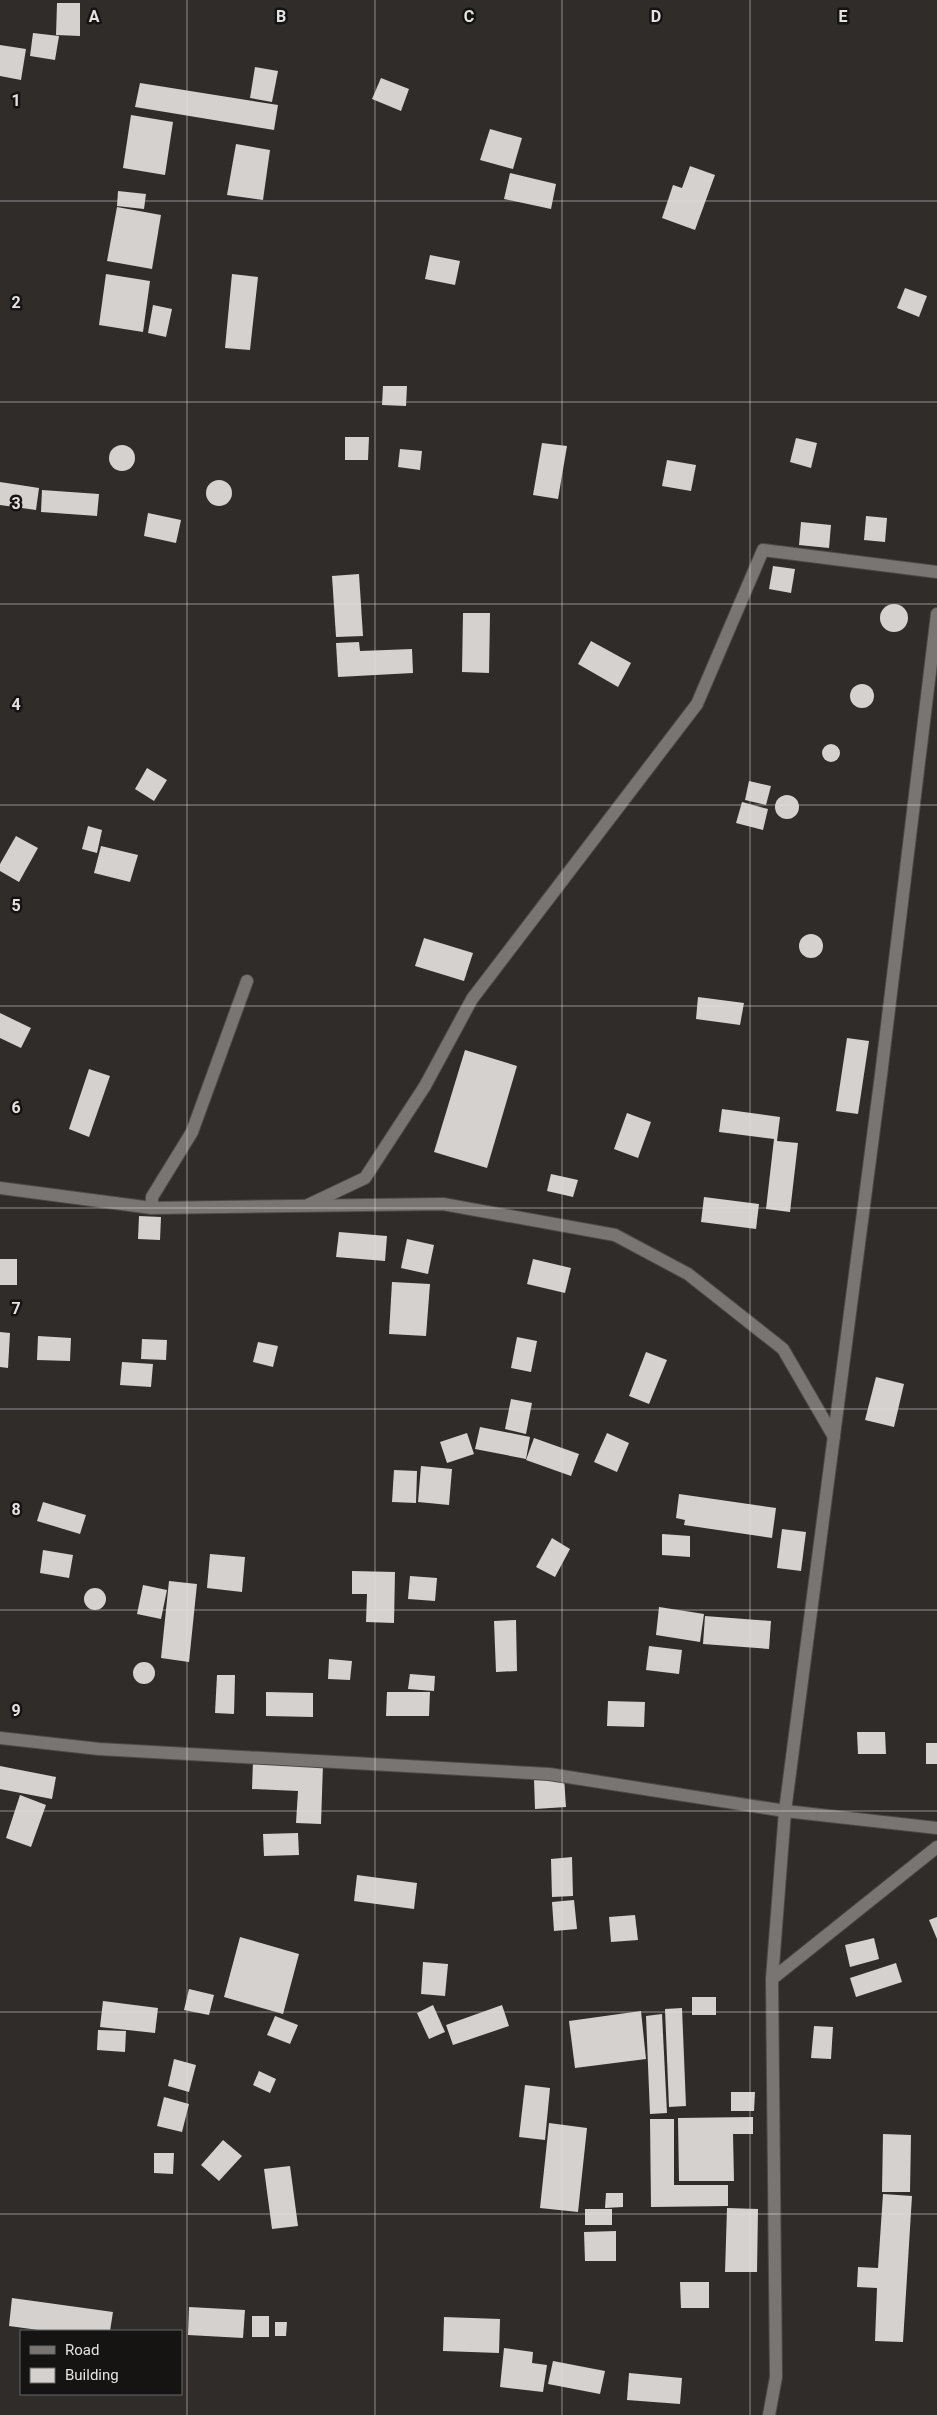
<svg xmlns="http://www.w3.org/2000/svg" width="937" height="2415" font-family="Roboto,sans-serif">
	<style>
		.building { fill: #d5d1ce }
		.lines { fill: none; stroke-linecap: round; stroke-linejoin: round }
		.minor-casing { stroke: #4d4a48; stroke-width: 14 }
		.minor { stroke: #797573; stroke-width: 12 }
		.grid { fill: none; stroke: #e5e2e1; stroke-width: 1; stroke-opacity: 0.55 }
		.grid-label { font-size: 16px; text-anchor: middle; font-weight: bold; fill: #e5e2e1; stroke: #161413; stroke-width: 5; stroke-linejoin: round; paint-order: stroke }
	</style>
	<rect width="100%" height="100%" fill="#2f2c2a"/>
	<!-- building -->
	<g class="building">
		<polygon points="57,3 80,3 80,36 56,35"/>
		<polygon points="33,33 59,36 55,60 30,56"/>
		<polygon points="0,45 26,49 21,80 0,76"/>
		<polygon points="255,67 278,71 272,102 250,98"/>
		<polygon points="381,78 409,89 401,111 372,99"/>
		<polygon points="140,83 278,105 274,130 135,107"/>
		<polygon points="131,115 173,122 165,175 123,168"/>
		<polygon points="490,129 522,138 513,169 480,160"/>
		<polygon points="236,144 270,150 263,200 227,195"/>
		<polygon points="690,166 715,175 695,230 662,218 673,185 682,188"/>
		<polygon points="510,173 556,184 551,209 504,199"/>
		<polygon points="118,191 146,194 144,209 117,206"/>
		<polygon points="117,207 161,215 152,269 107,261"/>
		<polygon points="430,255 460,261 455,285 425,279"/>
		<polygon points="106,274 150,281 143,332 99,325"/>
		<polygon points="232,274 258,277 250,350 225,348"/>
		<polygon points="905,288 927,296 919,317 897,308"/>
		<polygon points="153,305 172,309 166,337 148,333"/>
		<polygon points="383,386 407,386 406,406 382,405"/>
		<polygon points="345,437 369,437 368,460 345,460"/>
		<polygon points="796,438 817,443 811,468 790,462"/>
		<polygon points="542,443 567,446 558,499 533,495"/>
		<circle cx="122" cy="458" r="13"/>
		<polygon points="400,449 422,451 420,470 398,467"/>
		<polygon points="667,460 696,465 691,491 662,486"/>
		<circle cx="219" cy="493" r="13"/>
		<polygon points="0,482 39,488 36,510 0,505"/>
		<polygon points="42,490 99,494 97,516 41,512"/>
		<polygon points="148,513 181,520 176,543 144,536"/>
		<polygon points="866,516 887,518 885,542 864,540"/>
		<polygon points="801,522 831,525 829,548 799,545"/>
		<polygon points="773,566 795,569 791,593 769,589"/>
		<polygon points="359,574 363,636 336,637 332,576"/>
		<circle cx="894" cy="618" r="14"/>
		<polygon points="463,613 490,613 489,673 462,672"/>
		<polygon points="591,641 631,663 618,687 578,664"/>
		<polygon points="359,642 360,651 412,649 413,673 338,677 336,643"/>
		<circle cx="862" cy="696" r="12"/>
		<circle cx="831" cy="753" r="9"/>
		<polygon points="147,768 167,780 154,801 135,789"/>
		<polygon points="749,781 771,786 766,805 745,800"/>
		<circle cx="787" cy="807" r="12"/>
		<polygon points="742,802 768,809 763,830 736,823"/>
		<polygon points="88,826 102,830 97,853 82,849"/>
		<polygon points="16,836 38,848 19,882 0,871 0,864"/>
		<polygon points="101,846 138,855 130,882 94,873"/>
		<circle cx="811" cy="946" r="12"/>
		<polygon points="424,938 473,953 464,981 415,966"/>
		<polygon points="698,997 744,1003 740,1025 696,1019"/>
		<polygon points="0,1013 31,1028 21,1048 0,1038"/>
		<polygon points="847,1038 869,1041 858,1114 836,1111"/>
		<polygon points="465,1050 517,1066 487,1168 434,1152"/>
		<polygon points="89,1069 110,1076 89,1137 69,1129"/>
		<polygon points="722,1109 780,1117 777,1141 798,1143 790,1212 766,1209 774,1139 719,1132"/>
		<polygon points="627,1113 651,1122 638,1158 614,1149"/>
		<polygon points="551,1174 578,1180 573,1197 547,1191"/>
		<polygon points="704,1197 759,1204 756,1229 701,1222"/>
		<polygon points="139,1216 161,1217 160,1240 138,1239"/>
		<polygon points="339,1232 387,1236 385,1261 336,1257"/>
		<polygon points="407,1239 434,1245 428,1274 401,1268"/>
		<rect x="0" y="1259" width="17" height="26"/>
		<polygon points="533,1259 571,1268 565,1293 527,1284"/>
		<polygon points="392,1282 430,1284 426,1336 389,1334"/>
		<polygon points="0,1332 10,1333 8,1368 0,1367"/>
		<polygon points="38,1336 71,1338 70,1361 37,1360"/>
		<polygon points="517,1337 537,1341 531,1372 511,1368"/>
		<polygon points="142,1339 167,1340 166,1360 141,1359"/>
		<polygon points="258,1342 278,1346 273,1367 253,1362"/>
		<polygon points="646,1352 667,1360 649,1404 629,1396"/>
		<polygon points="122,1362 153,1364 151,1387 120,1385"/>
		<polygon points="876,1377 904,1384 894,1427 865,1420"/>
		<polygon points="511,1399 532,1403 526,1434 505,1429"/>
		<polygon points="480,1427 530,1437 526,1459 475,1449"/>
		<polygon points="467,1433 474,1454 447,1463 440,1442"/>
		<polygon points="607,1433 629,1443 617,1472 594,1462"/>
		<polygon points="534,1438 579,1454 571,1476 526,1460"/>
		<polygon points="421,1466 452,1469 449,1505 418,1502"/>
		<polygon points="394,1470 417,1471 416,1503 392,1502"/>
		<polygon points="679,1494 776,1508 772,1538 684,1525 685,1520 676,1518"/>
		<polygon points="43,1502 86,1515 80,1534 37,1521"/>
		<polygon points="782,1529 806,1532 801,1571 777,1568"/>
		<polygon points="662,1534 690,1536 690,1557 662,1555"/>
		<polygon points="552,1538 570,1549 555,1577 536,1567"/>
		<polygon points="43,1550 73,1555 69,1578 40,1573"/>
		<polygon points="210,1554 245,1557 242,1592 207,1588"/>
		<polygon points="352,1571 395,1572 394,1623 366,1622 367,1594 352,1594"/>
		<polygon points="410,1576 437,1578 435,1601 408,1599"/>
		<polygon points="169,1581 197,1584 189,1662 161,1658"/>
		<polygon points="143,1585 167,1590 161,1619 137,1614"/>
		<circle cx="95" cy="1599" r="11"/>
		<polygon points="659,1607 704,1614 700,1642 656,1635"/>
		<polygon points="705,1616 771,1621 769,1649 703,1644"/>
		<polygon points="516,1620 517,1671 496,1672 494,1621"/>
		<polygon points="649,1646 682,1650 679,1674 646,1670"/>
		<polygon points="329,1659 352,1661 350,1680 328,1679"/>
		<circle cx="144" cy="1673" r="11"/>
		<polygon points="410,1674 435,1676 434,1691 408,1689"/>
		<polygon points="217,1675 235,1675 234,1714 215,1713"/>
		<polygon points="266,1692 313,1693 313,1717 266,1716"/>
		<polygon points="387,1692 430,1692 429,1716 386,1716"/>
		<polygon points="608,1701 645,1702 644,1727 607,1726"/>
		<polygon points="857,1732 885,1732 886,1754 858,1754"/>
		<rect x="926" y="1743" width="11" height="21"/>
		<polygon points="253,1761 323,1764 321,1824 296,1823 298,1791 252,1789"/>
		<polygon points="0,1766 56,1777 52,1799 0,1789"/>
		<polygon points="564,1777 566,1807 535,1809 534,1779"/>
		<polygon points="20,1795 46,1805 31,1847 6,1838"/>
		<polygon points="298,1833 299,1855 264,1856 263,1834"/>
		<polygon points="572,1857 573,1896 552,1897 551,1859"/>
		<polygon points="357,1875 417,1883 414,1909 354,1901"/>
		<polygon points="574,1900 577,1929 554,1931 552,1902"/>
		<polygon points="635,1915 638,1940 611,1942 609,1917"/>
		<polygon points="937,1917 937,1939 929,1920"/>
		<polygon points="240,1937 299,1954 283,2014 224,1997"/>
		<polygon points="874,1938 879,1959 850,1967 845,1945"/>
		<polygon points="423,1962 448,1964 445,1996 421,1994"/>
		<polygon points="896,1963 902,1982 856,1997 850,1978"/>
		<polygon points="189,1989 214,1995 209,2015 184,2010"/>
		<rect x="692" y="1997" width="24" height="18"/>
		<polygon points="103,2001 158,2008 155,2033 100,2027"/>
		<polygon points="433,2005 445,2032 429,2039 417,2013"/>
		<polygon points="502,2005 509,2026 453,2045 446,2025"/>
		<polygon points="682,2008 686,2106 669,2107 665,2009"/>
		<polygon points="641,2011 646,2059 575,2068 569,2021"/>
		<polygon points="662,2014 667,2113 650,2114 646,2016"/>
		<polygon points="275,2016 298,2025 290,2044 267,2035"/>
		<polygon points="814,2026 833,2027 831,2059 811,2058"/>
		<polygon points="98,2030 126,2031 125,2052 97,2050"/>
		<polygon points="174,2059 196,2065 189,2092 168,2086"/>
		<polygon points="259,2071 276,2079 270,2093 253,2085"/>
		<polygon points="525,2085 550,2088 545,2140 519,2137"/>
		<polygon points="731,2092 755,2092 754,2111 731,2111"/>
		<polygon points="164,2097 189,2104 182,2132 157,2126"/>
		<polygon points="753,2117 753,2134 733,2134 734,2181 679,2181 678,2118"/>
		<polygon points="650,2119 674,2119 674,2185 728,2185 728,2206 651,2207"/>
		<polygon points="549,2123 587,2128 578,2212 540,2208"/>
		<polygon points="883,2134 911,2135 910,2192 882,2192"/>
		<polygon points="223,2140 242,2156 219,2181 201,2165"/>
		<polygon points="154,2153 174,2153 173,2174 154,2173"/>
		<polygon points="290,2166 298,2226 272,2229 264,2169"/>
		<polygon points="606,2193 623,2193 623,2207 605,2208"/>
		<polygon points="883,2194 912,2196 903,2342 875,2341 877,2288 857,2287 858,2267 878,2268"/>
		<polygon points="727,2208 758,2209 757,2272 725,2272"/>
		<rect x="585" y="2209" width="27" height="16"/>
		<polygon points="616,2231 616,2261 585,2261 584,2232"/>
		<polygon points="680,2282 709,2282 709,2308 681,2308"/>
		<polygon points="12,2298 113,2312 110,2331 46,2331 9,2326"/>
		<polygon points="189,2307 245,2310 243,2338 188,2335"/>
		<rect x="252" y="2316" width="17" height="21"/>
		<polygon points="444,2317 500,2319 499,2353 443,2351"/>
		<polygon points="275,2322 287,2322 286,2336 275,2336"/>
		<polygon points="504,2348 533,2352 532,2363 547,2365 543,2392 500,2387"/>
		<polygon points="553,2361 605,2371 600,2394 548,2384"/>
		<polygon points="629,2373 682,2378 680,2404 627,2400"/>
	</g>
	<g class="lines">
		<!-- minor casing -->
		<g class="minor-casing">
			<g id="minor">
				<polyline points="0,1188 152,1208 443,1204 615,1235 688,1274 783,1349 834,1437"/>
				<polyline points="308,1205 365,1178 425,1086 472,999 697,704 763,550 937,572"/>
				<polyline points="152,1208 152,1197 192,1132 247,981"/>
				<polyline points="0,1738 99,1749 549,1774 785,1811 937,1828"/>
				<polyline points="772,1979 937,1847"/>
				<polyline points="769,2415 776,2377 772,1979 785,1811 881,1075 937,614"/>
			</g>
		</g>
		<!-- minor -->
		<use href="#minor" class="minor"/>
	</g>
	<!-- grid -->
	<path class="grid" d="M187,0V2415M375,0V2415M562,0V2415M750,0V2415M0,201H937M0,402H937M0,604H937M0,805H937M0,1006H937M0,1208H937M0,1409H937M0,1610H937M0,1811H937M0,2012H937M0,2214H937"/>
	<g class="grid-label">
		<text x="94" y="22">A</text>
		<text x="281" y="22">B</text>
		<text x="469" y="22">C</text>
		<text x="656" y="22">D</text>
		<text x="843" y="22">E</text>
		<text x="16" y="106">1</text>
		<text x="16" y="308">2</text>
		<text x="16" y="509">3</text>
		<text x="16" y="710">4</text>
		<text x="16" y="911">5</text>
		<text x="16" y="1113">6</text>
		<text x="16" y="1314">7</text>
		<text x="16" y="1515">8</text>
		<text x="16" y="1716">9</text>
	</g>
	<!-- legend -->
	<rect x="20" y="2330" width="162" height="65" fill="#161413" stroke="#696665"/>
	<rect x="30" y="2346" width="25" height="8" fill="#797573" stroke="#696665"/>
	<text x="65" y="2355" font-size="15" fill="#e5e2e1">Road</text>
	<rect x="30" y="2368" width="25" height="15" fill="#d5d1ce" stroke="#696665"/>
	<text x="65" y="2380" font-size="15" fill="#e5e2e1">Building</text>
</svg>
